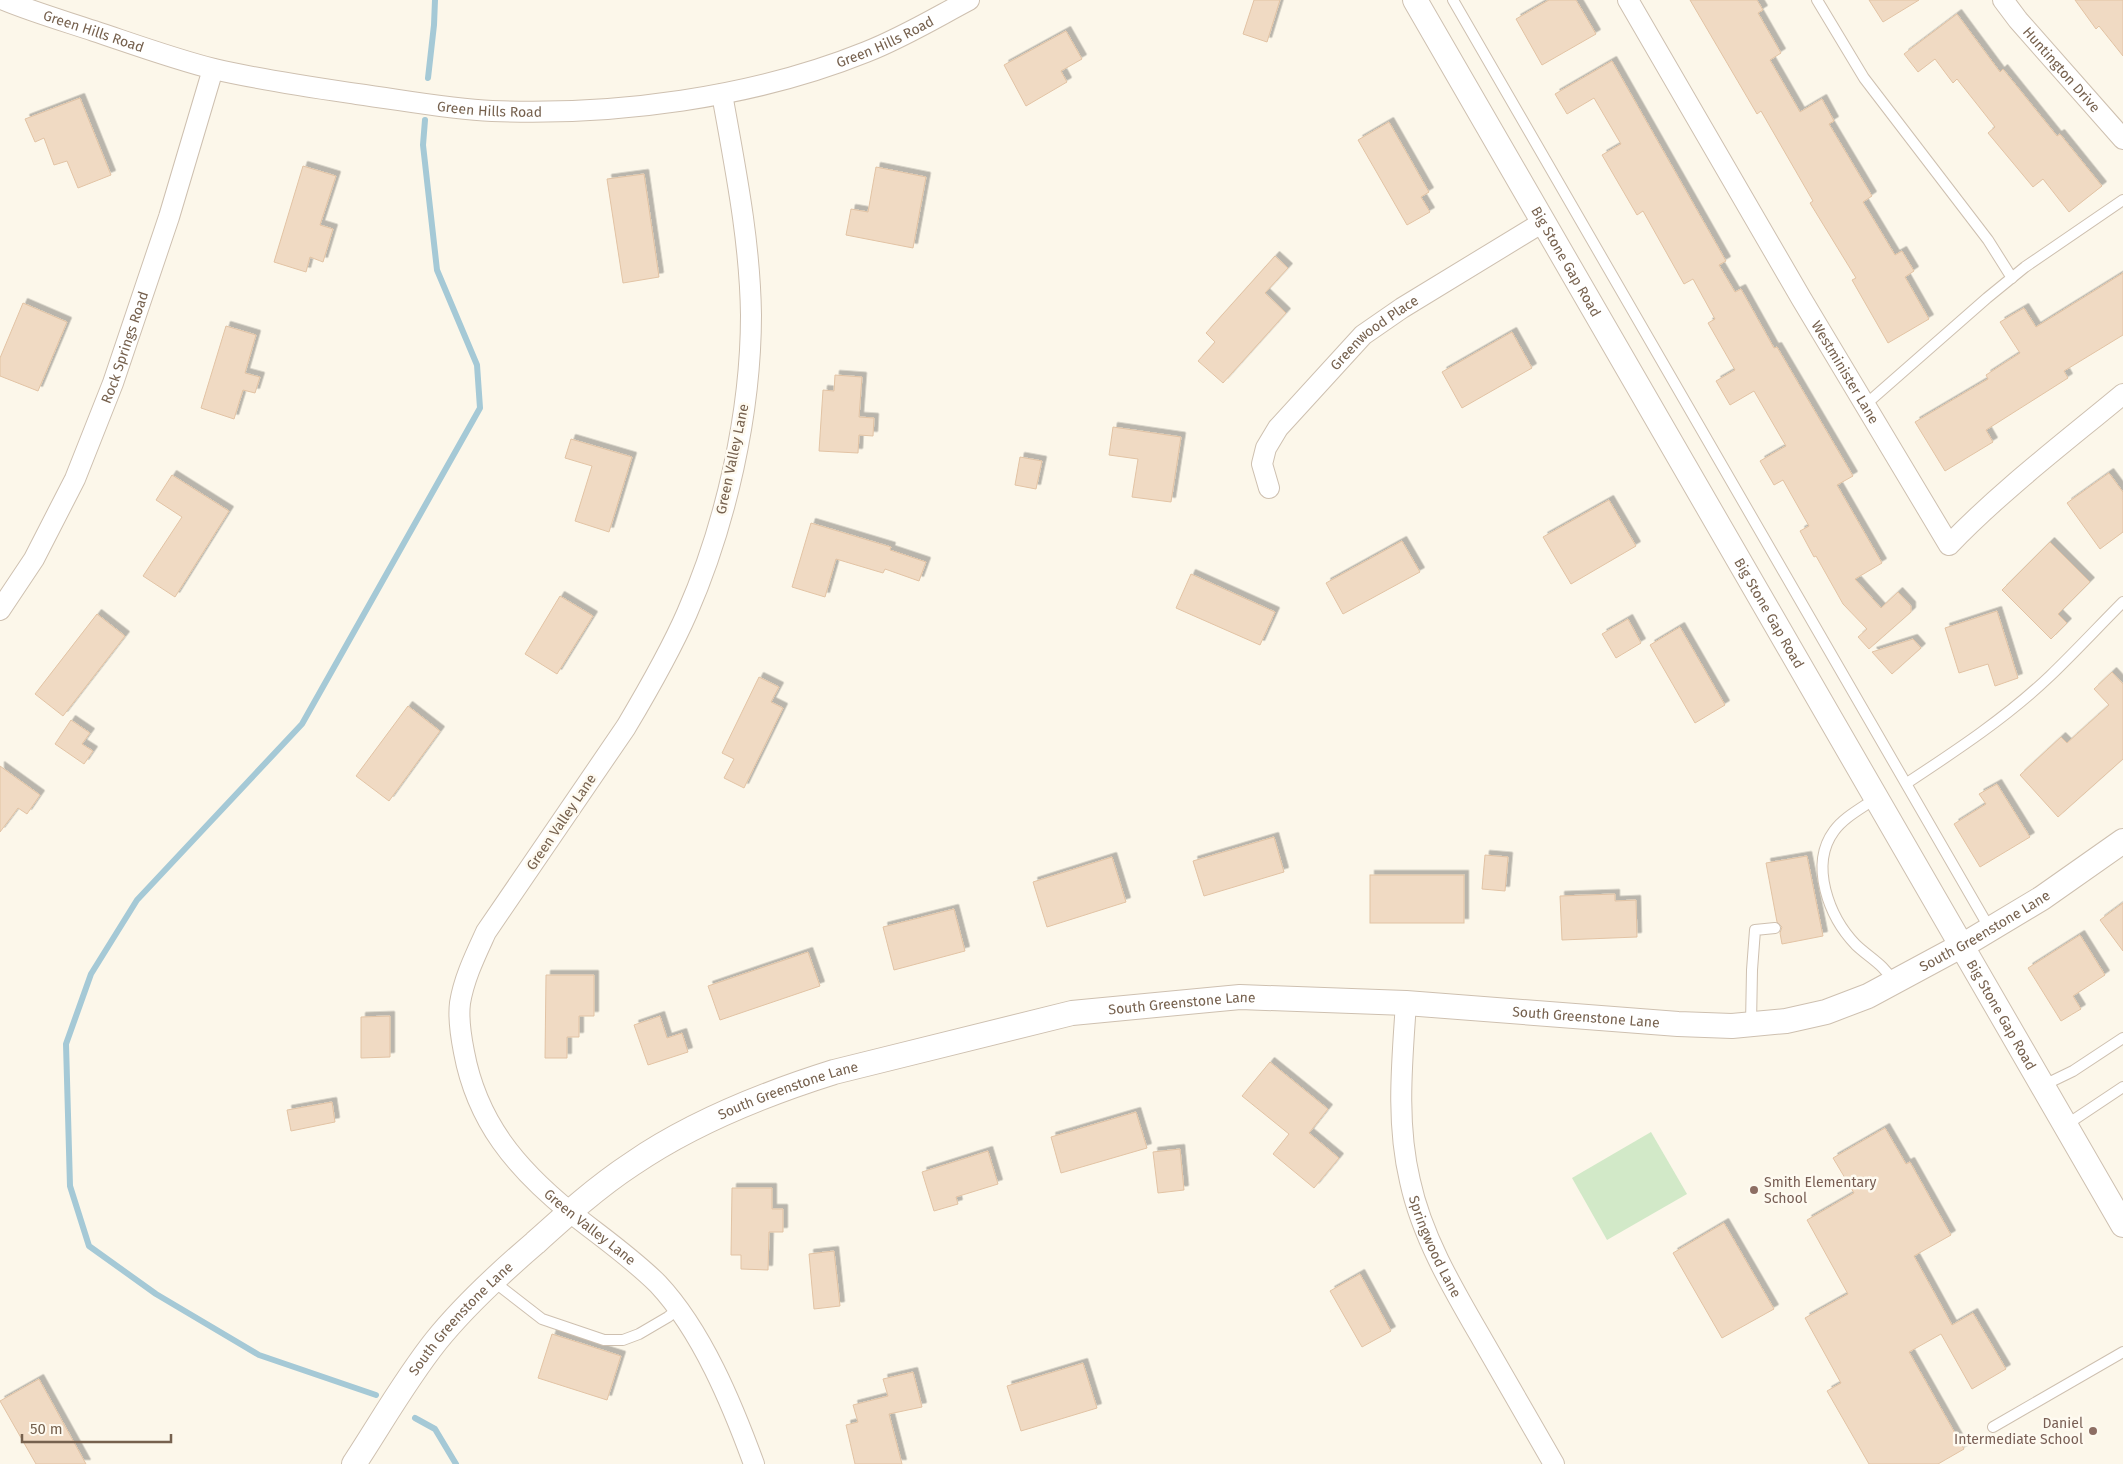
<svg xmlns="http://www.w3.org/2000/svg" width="2123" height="1464" font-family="'Fira Sans',sans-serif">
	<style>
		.green { fill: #d2e9c8 }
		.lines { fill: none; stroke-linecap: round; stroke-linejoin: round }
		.stream { stroke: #a5c9d6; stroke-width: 6 }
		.building { fill: #f0dac3; stroke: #e2c3a4; filter: url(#shadow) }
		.service-casing { stroke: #cec0b0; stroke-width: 12 }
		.minor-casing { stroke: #cec0b0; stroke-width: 22 }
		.tertiary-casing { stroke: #cec0b0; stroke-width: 26 }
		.service { stroke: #fff; stroke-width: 10 }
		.minor { stroke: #fff; stroke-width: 20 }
		.tertiary { stroke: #fff; stroke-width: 24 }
		.education-dot { fill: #8d6e63; stroke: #fefaf0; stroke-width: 2 }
		.labels { text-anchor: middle; stroke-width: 5; stroke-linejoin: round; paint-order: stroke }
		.street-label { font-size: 14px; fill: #76614e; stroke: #fefaf0 }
		.education-label { font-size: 14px; fill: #785e54; stroke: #fefaf0; text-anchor: start }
	</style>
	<defs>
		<filter id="shadow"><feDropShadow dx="4.5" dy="-4.5" stdDeviation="0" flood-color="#0004"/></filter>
	</defs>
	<rect width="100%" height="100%" fill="#fcf7ea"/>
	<!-- green -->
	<polygon class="green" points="1651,1132 1687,1194 1607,1240 1572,1178"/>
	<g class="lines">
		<!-- stream -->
		<g class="stream">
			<polyline points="428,78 434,25 435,0"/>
			<polyline points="376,1395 259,1355 156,1294 89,1246 70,1186 66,1044 91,974 137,900 302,724 480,408 477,365 437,270 423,145 425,120"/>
			<polyline points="415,1418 435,1429 456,1464"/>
		</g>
	</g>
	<!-- building -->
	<g class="building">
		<polygon points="1254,0 1280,0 1267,42 1243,34"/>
		<polygon points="1549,0 1576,0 1596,34 1542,65 1516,19"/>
		<polygon points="1690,0 1757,0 1763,10 1758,13 1781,53 1770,60 1800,112 1822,99 1834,121 1829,124 1872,196 1863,202 1895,255 1902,251 1914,271 1905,277 1929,319 1888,343 1852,280 1856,278 1810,203 1813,201 1761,111 1757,114"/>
		<polygon points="1869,0 1919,0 1883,22"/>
		<polygon points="2075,0 2123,0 2123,56 2099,26 2096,29"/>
		<polygon points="1957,14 2000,72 2003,69 2057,136 2060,134 2102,186 2069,212 2043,179 2033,187 1988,133 1995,127 1957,79 1953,83 1935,59 1918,72 1904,54"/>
		<polygon points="1066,31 1082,59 1061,71 1067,82 1026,106 1004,65"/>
		<polygon points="1612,61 1726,261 1719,265 1735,292 1741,289 1774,348 1777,347 1853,476 1837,485 1882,563 1855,579 1881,608 1898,592 1911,606 1911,612 1869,649 1858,637 1867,629 1843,604 1816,556 1814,557 1800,531 1809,526 1783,480 1774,485 1760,461 1786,446 1754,391 1730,405 1716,381 1735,370 1708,323 1715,319 1693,279 1684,284 1643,211 1637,215 1602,155 1621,144 1594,98 1567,114 1555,94"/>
		<polygon points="80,98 111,175 78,188 67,161 54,165 44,138 35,142 25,119"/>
		<polygon points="1389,122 1429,192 1421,197 1430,212 1407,225 1358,140"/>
		<polygon points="303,166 336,176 320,225 333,229 323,262 310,257 306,272 274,262"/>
		<polygon points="876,167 926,177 913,248 846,235 851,209 868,212"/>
		<polygon points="644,174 659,277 623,283 607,179"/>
		<polygon points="1275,256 1288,268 1265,293 1286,313 1223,383 1198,361 1215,342 1206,333"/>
		<polygon points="2123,273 2123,335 2064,371 2068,378 1986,430 1993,442 1945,471 1915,422 1988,379 1986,375 2020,353 2000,322 2024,308 2036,327"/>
		<polygon points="23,303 67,322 38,391 0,376 0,358"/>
		<polygon points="226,326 256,335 245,373 260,377 255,393 243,390 234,419 201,408"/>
		<polygon points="1512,332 1532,368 1462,408 1442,372"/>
		<polygon points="835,375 862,377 859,417 874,418 873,436 859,435 858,453 819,451 823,390 834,391"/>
		<polygon points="1113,427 1181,437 1171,502 1132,497 1138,459 1109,455"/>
		<polygon points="571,439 632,457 609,532 575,521 592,466 565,458"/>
		<polygon points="1020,457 1042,461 1036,489 1015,485"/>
		<polygon points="2109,473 2123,492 2123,532 2100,549 2067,503"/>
		<polygon points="172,475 229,511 175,597 143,576 182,517 156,500"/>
		<polygon points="1609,500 1636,546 1571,584 1543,537"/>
		<polygon points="811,523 891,547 890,550 926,562 919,581 885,569 883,573 836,559 825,597 792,587"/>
		<polygon points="1402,541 1420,572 1343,614 1326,583"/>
		<polygon points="2050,542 2090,582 2058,614 2067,623 2051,639 2002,590"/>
		<polygon points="1191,574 1275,612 1260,645 1176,608"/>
		<polygon points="560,596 593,616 557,674 525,654"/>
		<polygon points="1997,611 2018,678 1995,686 1988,664 1959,673 1945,628"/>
		<polygon points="97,614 125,636 63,716 35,694"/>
		<polygon points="1628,619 1641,643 1616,658 1602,634"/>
		<polygon points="1680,627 1725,705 1695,723 1650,645"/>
		<polygon points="1913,639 1921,648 1892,674 1872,652"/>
		<polygon points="2112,672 2123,684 2123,759 2058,817 2020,775 2061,737 2067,743 2109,705 2094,689"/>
		<polygon points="759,677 779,687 771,702 783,708 744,788 724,778 734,759 722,753"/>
		<polygon points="408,706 440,731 389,801 356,776"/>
		<polygon points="71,720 90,733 82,744 93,751 84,764 55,744"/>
		<polygon points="0,766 40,795 27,814 18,808 0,832"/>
		<polygon points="1997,784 2030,837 1980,867 1954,824 1986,804 1979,794"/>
		<polygon points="1274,837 1284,872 1204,896 1193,861"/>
		<polygon points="1485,855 1508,857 1505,891 1482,889"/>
		<polygon points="1807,856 1823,936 1782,944 1780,933 1782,927 1777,922 1766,863"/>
		<polygon points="1112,857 1126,902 1047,927 1033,882"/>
		<rect x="1370" y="875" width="94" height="48"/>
		<polygon points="1615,894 1615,901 1636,900 1637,937 1562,940 1560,896"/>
		<polygon points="2123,903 2123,951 2100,920"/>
		<polygon points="954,909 965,951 894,970 883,927"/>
		<polygon points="2080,935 2105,975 2073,996 2081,1009 2061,1021 2028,968"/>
		<polygon points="808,952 820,986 720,1020 708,986"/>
		<polygon points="546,975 594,975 594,1016 579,1016 579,1037 567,1037 567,1058 545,1058"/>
		<polygon points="390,1016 390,1057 361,1058 361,1017"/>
		<polygon points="660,1016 667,1038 682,1033 688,1052 648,1065 634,1025"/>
		<polygon points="1270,1062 1328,1109 1309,1133 1339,1158 1314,1188 1273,1154 1289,1134 1242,1096"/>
		<polygon points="332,1102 335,1122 291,1131 287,1110"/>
		<polygon points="1136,1112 1147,1148 1061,1173 1051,1137"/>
		<polygon points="1885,1128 1906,1164 1910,1162 1951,1235 1914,1256 1952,1325 1973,1313 2006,1369 1972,1389 1941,1334 1909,1352 1964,1449 1938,1464 1869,1464 1827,1391 1841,1383 1805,1318 1848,1294 1807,1220 1854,1193 1833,1158"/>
		<polygon points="1180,1149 1184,1190 1158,1193 1153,1152"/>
		<polygon points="988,1151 998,1184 956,1197 958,1204 934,1211 922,1172"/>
		<polygon points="732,1188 772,1188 772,1209 783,1209 783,1232 769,1232 768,1270 741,1269 741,1255 731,1255"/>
		<polygon points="1724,1223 1774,1309 1722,1338 1673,1253"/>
		<polygon points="834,1251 840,1306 814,1309 809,1254"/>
		<polygon points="1360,1274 1391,1331 1362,1347 1330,1291"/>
		<polygon points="552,1334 621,1356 607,1400 538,1378"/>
		<polygon points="1083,1363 1097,1408 1021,1431 1007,1386"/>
		<polygon points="913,1372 922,1407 889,1414 902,1464 855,1464 846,1425 858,1422 853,1405 888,1396 883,1379"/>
		<polygon points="39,1379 86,1464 36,1464 0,1401"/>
	</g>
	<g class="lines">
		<!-- service casing -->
		<g class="service-casing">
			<g id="service">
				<polyline points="1453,0 1990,929"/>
				<polyline points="1817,0 1864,78 1988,240 2012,278"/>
				<polyline points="1865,405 1987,298 2025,267 2123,200"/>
				<path d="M1907,783C1957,750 2007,717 2050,676C2075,652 2099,626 2123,602"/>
				<path d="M1876,798C1862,808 1844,817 1834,831C1809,865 1829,917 1856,945C1871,959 1883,964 1894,982"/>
				<polyline points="1751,1024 1752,970 1755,930 1775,928"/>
				<polyline points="2042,1086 2073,1071 2123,1038"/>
				<polyline points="2066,1125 2123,1087"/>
				<polyline points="493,1281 542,1319 604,1340 623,1340 639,1334 668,1317 678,1309"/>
				<polyline points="1993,1427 2123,1352"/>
			</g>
		</g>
		<!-- minor casing -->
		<g class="minor-casing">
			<g id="minor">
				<path id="s1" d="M4,0C33,12 64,21 94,31C133,44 174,59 214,69C261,80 310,87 357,94C402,100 447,109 492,111C614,116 752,98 866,52C902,38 935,18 969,0"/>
				<path id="s2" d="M1628,0L1801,298L1949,545C2002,490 2064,443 2123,394"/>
				<path id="s3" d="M2003,0L2018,20L2123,139"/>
				<path id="s4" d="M722,94C735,167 750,240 751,315C751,413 726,524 687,613C670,652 648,690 626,727L486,932C476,954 464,978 460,1003C458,1019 461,1037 464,1052C477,1122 516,1168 570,1212C600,1236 631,1257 658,1284C702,1331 732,1404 754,1464"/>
				<path id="s5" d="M1269,488L1262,464L1266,448L1278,428L1363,335L1402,308L1543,222"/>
				<path id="s6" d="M0,610L34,559L75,479L113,383L169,217L213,69"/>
				<path id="s7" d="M1406,1003C1402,1063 1396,1122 1410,1181C1422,1237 1453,1289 1482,1339C1506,1381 1530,1422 1554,1464"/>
			</g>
		</g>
		<!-- tertiary casing -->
		<g class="tertiary-casing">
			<g id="tertiary">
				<path id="s8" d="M1415,0L2123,1225"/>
				<path id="s9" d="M354,1464C381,1423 405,1380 436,1341C465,1305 500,1273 535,1243C566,1215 597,1187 632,1164C693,1122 764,1094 834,1072L1072,1013L1240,997L1406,1003L1678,1024L1732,1026L1786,1021L1826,1012L1868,996L1972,940L2042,898L2123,841"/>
			</g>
		</g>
		<!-- service -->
		<use href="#service" class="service"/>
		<!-- minor -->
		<use href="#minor" class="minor"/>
		<!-- tertiary -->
		<use href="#tertiary" class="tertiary"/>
	</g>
	<!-- markers -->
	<g class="education-dot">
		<circle cx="1754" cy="1190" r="5"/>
		<circle cx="2093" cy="1431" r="5"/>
	</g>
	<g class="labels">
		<!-- street labels -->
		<g class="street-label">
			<text dy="5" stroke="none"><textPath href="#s1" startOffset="95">Green Hills Road</textPath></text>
			<text dy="5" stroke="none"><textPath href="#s1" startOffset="905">Green Hills Road</textPath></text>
			<text dy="5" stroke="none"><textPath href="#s3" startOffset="91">Huntington Drive</textPath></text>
			<text dy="5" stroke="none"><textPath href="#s1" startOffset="500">Green Hills Road</textPath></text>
			<text dy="5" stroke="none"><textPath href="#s8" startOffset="302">Big Stone Gap Road</textPath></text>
			<text dy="5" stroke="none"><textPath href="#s5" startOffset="201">Greenwood Place</textPath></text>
			<text dy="5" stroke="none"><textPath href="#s6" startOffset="292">Rock Springs Road</textPath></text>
			<text dy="5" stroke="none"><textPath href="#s2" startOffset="431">Westminister Lane</textPath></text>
			<text transform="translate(732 459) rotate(-78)" y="5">Green Valley Lane</text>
			<text dy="5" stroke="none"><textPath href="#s8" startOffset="708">Big Stone Gap Road</textPath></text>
			<text transform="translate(561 822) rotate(-56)" y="5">Green Valley Lane</text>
			<text dy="5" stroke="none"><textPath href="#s9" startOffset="1816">South Greenstone Lane</textPath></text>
			<text dy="5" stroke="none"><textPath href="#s9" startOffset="991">South Greenstone Lane</textPath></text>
			<text dy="5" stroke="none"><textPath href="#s8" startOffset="1172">Big Stone Gap Road</textPath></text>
			<text dy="5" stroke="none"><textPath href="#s9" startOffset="1396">South Greenstone Lane</textPath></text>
			<text dy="5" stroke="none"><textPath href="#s9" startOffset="586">South Greenstone Lane</textPath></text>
			<text dy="5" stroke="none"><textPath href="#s4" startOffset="1254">Green Valley Lane</textPath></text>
			<text dy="5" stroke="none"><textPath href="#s7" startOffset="249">Springwood Lane</textPath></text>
			<text dy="5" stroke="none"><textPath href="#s9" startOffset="181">South Greenstone Lane</textPath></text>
		</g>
		<!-- education labels -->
		<g class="education-label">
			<text x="1764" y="1187">Smith Elementary<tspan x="1764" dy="16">School</tspan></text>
			<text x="2083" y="1428" text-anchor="end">Daniel<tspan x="2083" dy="16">Intermediate School</tspan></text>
		</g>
	</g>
	<!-- scale -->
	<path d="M22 1434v8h149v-8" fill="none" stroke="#76614e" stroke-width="2.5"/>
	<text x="30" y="1434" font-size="15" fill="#76614e" stroke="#fefaf0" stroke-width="4" paint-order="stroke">50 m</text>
</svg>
